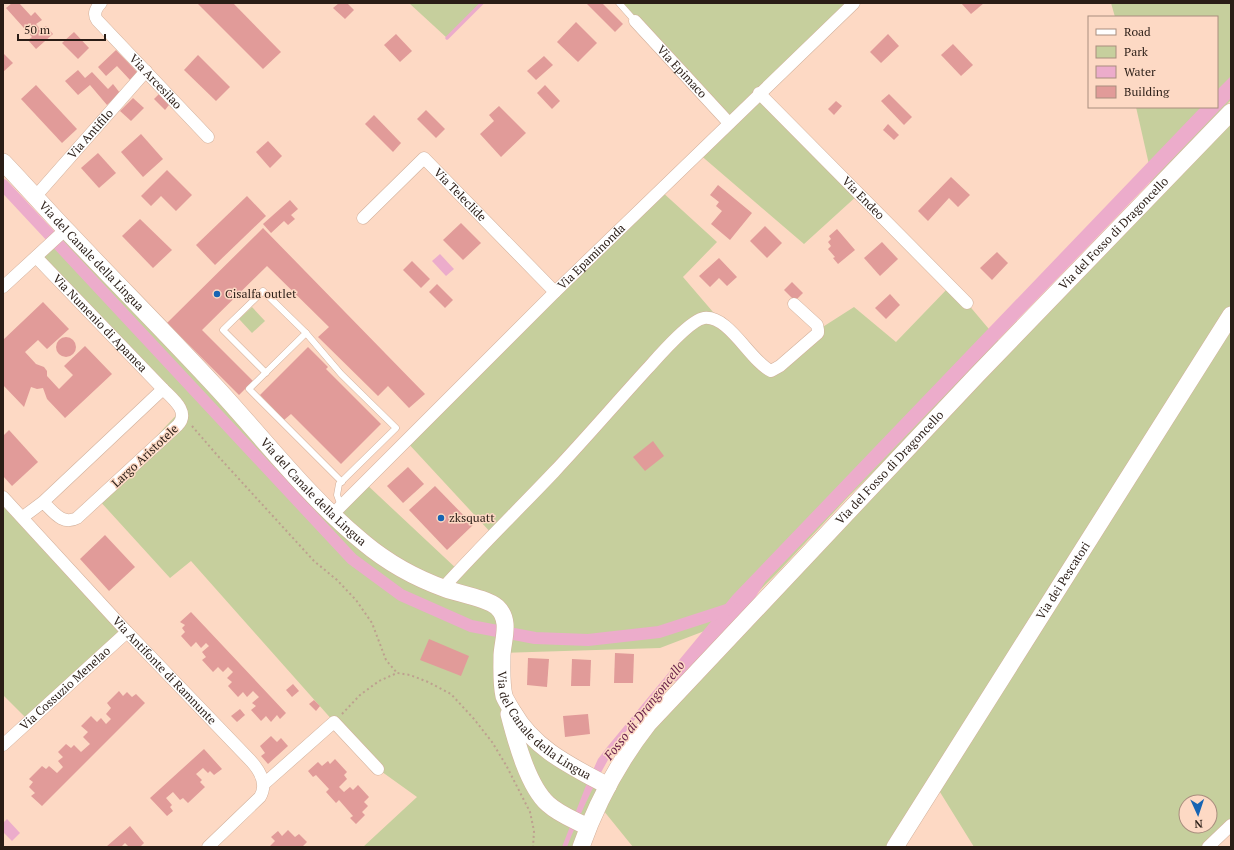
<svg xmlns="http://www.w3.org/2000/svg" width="1234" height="850" font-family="'PT Serif',serif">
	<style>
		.green { fill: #c6cf9d; fill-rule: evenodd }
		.water { fill: #ecaccb }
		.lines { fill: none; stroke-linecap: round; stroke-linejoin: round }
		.stream { stroke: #ecaccb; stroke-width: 3.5 }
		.canal { stroke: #ecaccb; stroke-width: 12 }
		.building { fill: #e19b99 }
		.lane-casing { stroke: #d2b09b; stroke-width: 7 }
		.street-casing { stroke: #d2b09b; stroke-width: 13 }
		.secondary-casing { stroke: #d2b09b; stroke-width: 18 }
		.path { stroke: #bda08f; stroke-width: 2; stroke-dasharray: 2 3; stroke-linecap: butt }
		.lane { stroke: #fff; stroke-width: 6 }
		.street { stroke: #fff; stroke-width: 12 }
		.secondary { stroke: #fff; stroke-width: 17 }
		.poi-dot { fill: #1764b3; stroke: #fdd9c4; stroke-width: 1.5 }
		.labels { text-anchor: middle; stroke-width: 3; stroke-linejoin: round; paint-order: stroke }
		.street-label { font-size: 12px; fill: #2a1d16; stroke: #fdd9c4 }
		.poi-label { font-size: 12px; fill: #2a1d16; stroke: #fdd9c4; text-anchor: start }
		.water-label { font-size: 13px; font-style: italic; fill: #671e48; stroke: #fdd9c4 }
	</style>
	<rect width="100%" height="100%" fill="#fdd9c4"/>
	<!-- green -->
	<g class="green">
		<polygon points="409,3 482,3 447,38"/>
		<polygon points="619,3 854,3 759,93 859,194 804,244 698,153 729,123"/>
		<polygon points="1111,3 1231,3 1231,100 1150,184 1150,169 1136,107 1217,107 1217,17 1115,17"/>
		<path d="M1231,112V825L1208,847H974L935,784L895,847H633L599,805L623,758ZM1186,802H1210V826H1186Z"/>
		<polygon points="660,190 717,242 683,277 725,326 775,370 818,330 854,307 896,342 950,286 967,303 999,341 895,451 848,497 778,572 728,622 660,648 502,653 514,714 604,783 581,847 363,847 417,797 378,769 334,722 191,561 170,578 98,499 181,410 36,257 65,230 332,515 364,482 459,571 493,535 406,441"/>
		<polygon points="252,307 265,321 252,333 239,319"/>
		<polygon points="3,497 127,632 29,721 3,695"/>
	</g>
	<!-- water -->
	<g class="water">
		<path d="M1231,76V98L765,582L750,606L677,681H672L667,684C620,727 590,789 567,847H562L585,788L598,759L608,746L733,595L1201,107H1217V90Z"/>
		<polygon points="440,254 454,269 446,276 432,261"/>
		<polygon points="7,819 20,833 12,841 3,832 3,823"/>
	</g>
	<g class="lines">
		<!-- stream -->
		<polyline class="stream" points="447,38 482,3"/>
		<!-- canal -->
		<polyline class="canal" points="3,185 352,559 401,595 471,626 535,638 588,640 659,632 733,608"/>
	</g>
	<!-- building -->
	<g class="building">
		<polygon points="12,3 19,3 31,16 35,12 42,20 36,24 41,30 46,26 53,34 36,49 28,40 32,37 6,8"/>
		<polygon points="197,3 233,3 281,52 263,69"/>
		<polygon points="339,3 347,3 354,10 345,19 333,8"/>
		<polygon points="586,3 602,3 623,24 615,32"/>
		<polygon points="961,3 984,3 971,14"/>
		<polygon points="576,22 597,43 578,62 557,42"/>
		<polygon points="74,32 89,48 78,59 62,43"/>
		<polygon points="396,34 412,51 400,62 384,45"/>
		<polygon points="888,34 899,46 881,63 870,52"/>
		<polygon points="953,44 973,65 961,76 941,55"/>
		<polygon points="116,50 138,73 130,80 117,66 106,76 98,67"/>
		<polygon points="3,53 13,63 3,72"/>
		<polygon points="198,55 230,87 216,101 184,70"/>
		<polygon points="544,56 553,65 536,80 527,71"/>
		<polygon points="78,70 85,78 92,72 108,89 113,84 120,93 107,105 90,85 78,95 65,81"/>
		<polygon points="36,85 77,129 62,143 21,99"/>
		<polygon points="545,85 560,101 552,109 537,93"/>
		<polygon points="159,94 169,105 165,110 154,99"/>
		<polygon points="889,94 912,117 904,125 881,101"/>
		<polygon points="133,98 144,108 131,121 120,111"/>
		<polygon points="836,101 842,106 834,115 828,109"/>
		<polygon points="499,106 526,133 501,157 480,134 494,121 489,115"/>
		<polygon points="426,110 445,129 436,138 417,119"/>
		<polygon points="374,115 401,143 393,152 365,124"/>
		<polygon points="888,124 899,135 894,140 883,130"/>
		<polygon points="141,134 163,159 143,177 121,152"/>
		<polygon points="268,141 282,156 270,168 256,152"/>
		<polygon points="98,153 116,173 99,188 81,168"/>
		<polygon points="167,170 192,195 176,211 161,196 151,206 141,196"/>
		<polygon points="951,177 970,195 958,207 949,198 928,221 918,211"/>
		<polygon points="718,185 752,213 730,240 711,224 722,211 716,206 719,202 710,195"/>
		<polygon points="247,196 266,216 215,265 196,245"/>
		<polygon points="290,200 298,209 291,215 295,219 288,225 284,221 271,233 263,224"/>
		<polygon points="140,219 172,250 153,268 122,236"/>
		<polygon points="461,223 481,243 463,260 443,240"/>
		<polygon points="765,226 782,243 767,258 750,241"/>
		<polygon points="263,228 425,394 409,408 388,386 378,396 318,337 329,327 267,266 202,330 253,381 239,395 167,323"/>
		<polygon points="837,229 855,250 838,264 833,258 835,257 828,249 831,246 828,242 831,239 829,236"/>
		<polygon points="882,242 898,259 880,276 864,258"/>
		<polygon points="997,252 1008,263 992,280 980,268"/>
		<polygon points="719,258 737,277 727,286 719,278 710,287 699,276"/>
		<polygon points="412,261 430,279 421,288 403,270"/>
		<polygon points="792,282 803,293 795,301 784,290"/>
		<polygon points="437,284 453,300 445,308 429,292"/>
		<polygon points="890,294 900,305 886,319 875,308"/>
		<polygon points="43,302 69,329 47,349 38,340 25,352 36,364 44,367 47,371 47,376 59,389 73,375 64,366 85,346 112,374 65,418 47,399 43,388 37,389 31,387 24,407 3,385 3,340"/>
		<circle cx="66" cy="347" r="10"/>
		<polygon points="308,347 328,367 326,369 381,424 341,464 291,414 284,420 260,395"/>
		<polygon points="9,430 38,462 12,486 3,476 3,436"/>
		<polygon points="653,441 664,456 645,471 633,457"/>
		<polygon points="408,467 424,484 403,503 387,486"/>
		<polygon points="435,486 473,525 447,550 409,510"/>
		<polygon points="105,535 135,567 109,591 80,559"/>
		<polygon points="191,612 286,713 280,719 277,715 271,722 266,716 261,721 251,710 256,706 252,703 259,697 253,691 247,697 243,692 238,697 228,686 232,682 227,678 233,672 228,667 223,672 218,667 213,672 202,660 206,657 202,652 209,646 206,643 201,648 196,642 191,647 181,636 185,632 182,628 185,625 180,622"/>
		<polygon points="429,639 469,656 461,676 420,660"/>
		<polygon points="615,653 634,654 633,683 614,683"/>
		<polygon points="528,658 549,659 547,687 527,685"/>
		<polygon points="572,659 591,660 590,686 571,686"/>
		<polygon points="293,684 299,691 292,697 286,690"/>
		<polygon points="119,691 123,696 127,692 132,697 136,694 145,703 42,806 31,796 35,793 29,787 33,782 29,779 42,766 46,769 49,766 57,773 63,767 58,761 63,757 58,752 66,744 71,748 74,745 81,752 90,744 83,737 88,732 81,726 91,716 97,722 101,718 106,724 111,719 106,714 111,708 107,703"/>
		<polygon points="314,700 320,706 316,711 309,704"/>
		<polygon points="240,709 245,715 237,722 231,716"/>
		<polygon points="588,714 590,734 565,737 563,716"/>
		<polygon points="271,736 277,742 281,738 288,746 268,764 261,756 265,753 260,746"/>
		<polygon points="204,749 222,769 214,775 210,771 208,773 203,768 196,774 202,780 200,782 205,787 188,803 183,798 180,800 173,792 166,798 172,805 170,807 173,811 167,816 150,798"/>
		<polygon points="335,759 347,772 344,775 347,779 339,787 344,792 350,787 353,790 358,785 369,797 364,802 368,806 362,812 365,815 356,824 350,818 353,816 339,800 336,803 326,792 329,789 316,775 313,777 308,771 318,762 322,766 328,761 330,764"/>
		<polygon points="130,826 144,843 140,847 129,847 125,843 121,847 106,847"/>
		<polygon points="288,830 295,837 299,834 307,842 302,847 271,847 270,846 275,841 271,837 278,831 282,836"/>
	</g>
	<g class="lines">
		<!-- lane casing -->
		<g class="lane-casing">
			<g id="lane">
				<polyline points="619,3 635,21"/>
				<polyline points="306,333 341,374 396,428 339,484 337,495 341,506"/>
				<polyline points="266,373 223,330 263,291 306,333 249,389 342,482"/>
			</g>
		</g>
		<!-- street casing -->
		<g class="street-casing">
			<g id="street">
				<path id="s1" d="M101,3C96,8 93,14 97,20L208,137"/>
				<path id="s2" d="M635,21L729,123"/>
				<path id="s3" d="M759,93L967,303"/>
				<path id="s4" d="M35,197L146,71"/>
				<path id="s5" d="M363,218L424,158L555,292"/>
				<path id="s6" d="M36,257L163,389"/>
				<polyline points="3,287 65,230"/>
				<path id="s7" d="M3,497L127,632L251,761C260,771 268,784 260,797L208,847"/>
				<path id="s8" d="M332,515L555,292L854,3"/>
				<path d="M23,517L43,502L163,389C173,399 190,412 178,425L77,518C62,526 53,511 43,502"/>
				<path d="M443,588C479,548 517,511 554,472C586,438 616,403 648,368C658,357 690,320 704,318C729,315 750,361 771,371L780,366L818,333V330L817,325L794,304"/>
				<path id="s9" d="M3,745L127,632"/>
				<polyline points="264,784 334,722 378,769"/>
				<polyline points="1208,847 1231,825"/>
			</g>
		</g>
		<!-- secondary casing -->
		<g class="secondary-casing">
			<g id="secondary">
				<path id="s10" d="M3,162C25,185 46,209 68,232C117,284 168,335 216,387C264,439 308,497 363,542C388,563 415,578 446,589C460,594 486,598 497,607C511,620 503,639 502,655C502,667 501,683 504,696C506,701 510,707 513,712C534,749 571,766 608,786"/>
				<path d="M509,714C516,741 528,786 548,804C560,815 575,820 588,827"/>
				<path id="s11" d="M581,847C597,802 619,761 648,724L976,376L1231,112"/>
				<path id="s12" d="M895,847L1231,315"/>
			</g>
		</g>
		<!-- path -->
		<g class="path">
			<polyline points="192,426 217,455 314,561 337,580 356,600 372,623 386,660 397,673"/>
			<polyline points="342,714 360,695 379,681 397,673 410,675 428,682 451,694 474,719 492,742 506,765 530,812 534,831 533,847"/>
		</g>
		<!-- lane -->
		<use href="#lane" class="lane"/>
		<!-- street -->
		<use href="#street" class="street"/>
		<!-- secondary -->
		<use href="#secondary" class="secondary"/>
	</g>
	<!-- markers -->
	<g class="poi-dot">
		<circle cx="217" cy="294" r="4"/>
		<circle cx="441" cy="518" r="4"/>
	</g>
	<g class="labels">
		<!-- street labels -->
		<g class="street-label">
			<text dy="4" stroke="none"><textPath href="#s2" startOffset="69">Via Epimaco</textPath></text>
			<text dy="4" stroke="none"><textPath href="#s1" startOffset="104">Via Arcesilao</textPath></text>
			<text dy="4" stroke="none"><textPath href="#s4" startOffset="84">Via Antifilo</textPath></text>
			<text dy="4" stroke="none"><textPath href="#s5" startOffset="137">Via Teleclide</textPath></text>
			<text dy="4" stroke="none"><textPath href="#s3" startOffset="148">Via Endeo</textPath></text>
			<text dy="4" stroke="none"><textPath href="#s11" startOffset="817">Via del Fosso di Dragoncello</textPath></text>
			<text dy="4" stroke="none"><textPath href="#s10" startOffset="129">Via del Canale della Lingua</textPath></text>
			<text dy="4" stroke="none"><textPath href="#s8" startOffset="366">Via Epaminonda</textPath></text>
			<text dy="4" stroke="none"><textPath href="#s6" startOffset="92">Via Numenio di Apamea</textPath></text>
			<text transform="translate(145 456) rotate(-43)" y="4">Largo Aristotele</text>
			<text dy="4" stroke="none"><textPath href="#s11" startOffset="493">Via del Fosso di Dragoncello</textPath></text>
			<text dy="4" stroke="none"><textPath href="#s10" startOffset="453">Via del Canale della Lingua</textPath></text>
			<text dy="4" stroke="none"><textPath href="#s12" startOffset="315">Via dei Pescatori</textPath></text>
			<text dy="4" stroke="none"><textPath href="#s7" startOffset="237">Via Antifonte di Ramnunte</textPath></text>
			<text dy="4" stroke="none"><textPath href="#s9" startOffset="84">Via Cossuzio Menelao</textPath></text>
			<text dy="4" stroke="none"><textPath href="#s10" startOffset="813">Via del Canale della Lingua</textPath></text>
		</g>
		<!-- poi labels -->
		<g class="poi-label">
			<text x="225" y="298">Cisalfa outlet</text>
			<text x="449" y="522">zksquatt</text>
		</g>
		<!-- water labels -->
		<g class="water-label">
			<text transform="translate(644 710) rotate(-52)" y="5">Fosso di Drangoncello</text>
		</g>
	</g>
	<!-- border -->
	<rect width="1234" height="850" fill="none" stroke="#2a1d16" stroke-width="8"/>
	<!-- legend -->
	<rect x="1088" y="16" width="130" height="92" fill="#fdd9c4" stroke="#a98e7e"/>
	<rect x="1096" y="29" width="20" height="6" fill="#ffffff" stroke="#a98e7e"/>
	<text x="1124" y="36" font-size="12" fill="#2a1d16">Road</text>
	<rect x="1096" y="46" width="20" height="12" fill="#c6cf9d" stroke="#a98e7e"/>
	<text x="1124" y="56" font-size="12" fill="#2a1d16">Park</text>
	<rect x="1096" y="66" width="20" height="12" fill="#ecaccb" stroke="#a98e7e"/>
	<text x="1124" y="76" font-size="12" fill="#2a1d16">Water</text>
	<rect x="1096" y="86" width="20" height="12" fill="#e19b99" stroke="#a98e7e"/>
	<text x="1124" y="96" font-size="12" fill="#2a1d16">Building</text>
	<!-- north arrow -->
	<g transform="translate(1198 814) rotate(177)"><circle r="19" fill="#fdd9c4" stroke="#a98e7e"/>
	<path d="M0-3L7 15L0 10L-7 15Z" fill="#1764b3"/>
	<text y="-6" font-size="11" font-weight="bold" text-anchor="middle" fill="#2a1d16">N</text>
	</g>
	<!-- scale -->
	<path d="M18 34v6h87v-6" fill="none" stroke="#2a1d16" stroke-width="2"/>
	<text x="24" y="34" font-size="12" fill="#2a1d16" stroke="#fdd9c4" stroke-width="3" paint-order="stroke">50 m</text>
</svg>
